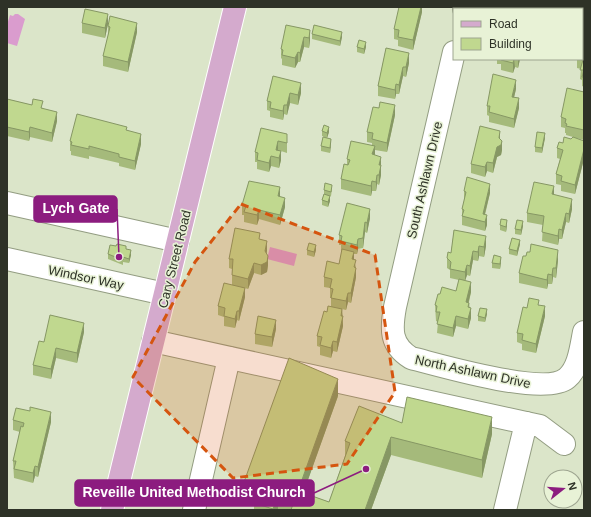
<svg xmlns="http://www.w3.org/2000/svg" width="591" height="517" font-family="Arial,sans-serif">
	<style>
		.water { fill: #da9cce }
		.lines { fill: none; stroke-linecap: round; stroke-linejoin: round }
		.minor-casing { stroke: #939d82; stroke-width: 24 }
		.major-casing { stroke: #fff; stroke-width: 24 }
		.minor { stroke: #fff; stroke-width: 22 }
		.major { stroke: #d4aacd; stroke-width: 22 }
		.wall { fill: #a5ba7b }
		.shaded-wall { fill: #869764 }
		.building { fill: #c0d88f; stroke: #869764 }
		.marked { fill: #d5550f; fill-opacity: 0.2; stroke: #d5550f; stroke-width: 3; stroke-dasharray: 8 5; stroke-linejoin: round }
		.labels { text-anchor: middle; stroke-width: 3; stroke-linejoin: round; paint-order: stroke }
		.street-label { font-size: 13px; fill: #2e3227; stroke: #e8f2d6 }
		.leader { fill: none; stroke: #8c1c7f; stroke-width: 1.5 }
		.callout-dot { fill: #8c1c7f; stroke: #e8f2d6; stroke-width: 1.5 }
		.callout { fill: #8c1c7f; stroke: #8c1c7f; stroke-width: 1.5 }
		.callout-label { font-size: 14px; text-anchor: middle; font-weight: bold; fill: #fff }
	</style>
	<rect width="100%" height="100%" fill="#dbe5c9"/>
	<!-- water -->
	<g class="water">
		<polygon points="15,14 18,14 25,19 17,46 7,43 7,25 10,15 13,16"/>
		<polygon points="270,247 297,254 294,266 267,259"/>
	</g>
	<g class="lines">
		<!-- minor casing -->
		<g class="minor-casing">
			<g id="minor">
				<polyline points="464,9 465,7"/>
				<path d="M454,52L395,307C391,329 390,345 411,358C440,365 545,397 567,378C579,368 581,347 584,332"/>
				<polyline points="7,203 178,241"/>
				<polyline points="7,259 165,294"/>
				<polyline points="153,341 526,423 505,510"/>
				<polyline points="526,423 540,426 564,444"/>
				<polyline points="194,510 229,358"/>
			</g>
		</g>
		<!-- major casing -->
		<g class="major-casing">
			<polyline id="major" points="112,510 235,7"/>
		</g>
		<!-- minor -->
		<use href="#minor" class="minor"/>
		<!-- major -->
		<use href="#major" class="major"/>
	</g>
	<!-- wall -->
	<g class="wall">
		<polygon points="422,7 422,12 413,50 398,46 398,40 394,39 394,29"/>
		<polygon points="515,7 545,7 544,9 541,8 541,9 515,9"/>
		<polygon points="82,23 108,24 105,38 82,33"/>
		<polygon points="108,26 137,32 128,72 103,66 103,56 108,36"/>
		<polygon points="310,30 310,40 309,48 304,47 300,62 298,62 295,68 282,65 282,59 281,58 281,49"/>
		<polygon points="312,34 342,37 340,46 312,39"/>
		<polygon points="357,47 366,47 364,54 357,52"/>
		<polygon points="386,48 409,63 406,77 403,76 399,94 396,94 395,99 378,96 378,86"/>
		<polygon points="584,52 584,87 582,86 582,80 580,79 581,69 577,68 577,59 582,59"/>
		<polygon points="497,59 520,59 518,68 515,67 513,73 501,70 501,64 497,64"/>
		<polygon points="273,76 301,93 298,105 290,103 287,115 284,114 283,120 270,117 270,111 267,110 267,101"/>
		<polygon points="516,89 514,97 519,108 514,128 489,122 489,116 487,115 487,106"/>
		<polygon points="584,92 584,140 576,138 584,141 584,159 575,194 561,191 561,185 556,184 556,174 560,159 557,158 557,148 563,143 571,139 573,137 566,135 566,133 565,133 565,128 561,127 561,117"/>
		<polygon points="7,99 43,108 57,121 52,142 30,137 29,141 7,136"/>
		<polygon points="395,115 387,152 375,150 375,155 381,175 379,185 377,184 376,191 372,191 371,196 341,189 341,179 347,164 347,159 372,145 372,143 367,142 367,132"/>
		<polygon points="127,131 141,144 135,170 119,166 119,163 89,156 89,159 71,155 71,151 70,151 70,141"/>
		<polygon points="322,131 329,132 327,138 322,136"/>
		<polygon points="287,134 287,153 281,151 281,160 279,168 271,166 269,172 257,169 257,162 255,162 255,152"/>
		<polygon points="545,138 542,153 535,152 535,147"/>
		<polygon points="500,139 502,150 501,155 497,157 493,173 487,171 485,177 471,173 471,164"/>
		<polygon points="331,144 330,153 321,151 321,146"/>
		<polygon points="332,189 331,196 330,196 330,201 328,207 322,205 322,200 324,194 324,190"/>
		<polygon points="464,191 490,193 485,215 487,225 485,231 462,225 462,209 464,201"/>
		<polygon points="554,195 572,209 569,223 566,222 562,239 559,239 558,245 542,241 543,225 527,222 527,213"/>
		<polygon points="280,197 285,207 280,225 259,219 257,225 244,222 244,215 242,215 242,205"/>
		<polygon points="370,218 367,233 365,232 363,248 358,249 357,254 354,254 354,260 356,267 356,277 351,303 348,302 346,310 342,309 343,326 337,352 333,351 331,358 320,355 320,347 317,346 317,336 327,312 331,307 331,298 330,298 330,288 324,287 324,277 339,264 342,251 341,251 341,245 339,245 339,235"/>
		<polygon points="500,225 507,225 506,232 500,230"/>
		<polygon points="523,226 521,235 515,234 515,229"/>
		<polygon points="454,230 486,246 484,257 479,256 478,261 473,260 470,276 467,275 465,281 471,292 469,302 471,318 468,329 456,326 453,337 437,333 438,322 436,321 435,305 440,294 456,291 459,280 450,278 450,270 447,268 447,258 451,253"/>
		<polygon points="260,240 267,251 266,254 268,265 267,272 261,275 254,273 248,289 245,288 245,297 239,321 237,320 235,328 224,326 224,317 218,315 218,306 232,285 232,269 229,268 229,259"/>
		<polygon points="520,244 517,256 509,254 509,249"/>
		<polygon points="126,249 131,255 129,263 123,262 123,265 108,259 108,254"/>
		<polygon points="307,250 316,250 314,257 307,255"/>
		<polygon points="558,260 556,278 553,277 552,284 548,284 547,289 519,283 519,273"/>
		<polygon points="501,262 500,269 492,268 492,263"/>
		<polygon points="539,305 545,316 536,353 522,350 522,344 517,342 517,333 527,308"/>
		<polygon points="487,314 485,322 478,321 478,316"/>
		<polygon points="276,329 272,347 255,344 255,334"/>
		<polygon points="84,332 77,363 56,358 51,379 33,375 33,365 44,342"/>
		<polygon points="338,396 303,493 329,502 345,456 345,441 402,423 492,434 482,478 391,455 371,510 254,510 254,504 244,500 244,482"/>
		<polygon points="13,420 51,422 38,477 35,476 33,483 14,478 13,461 20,432 13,430"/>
	</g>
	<!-- shaded-wall -->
	<g class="shaded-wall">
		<polygon points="421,7 422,7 422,12 413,50 413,40"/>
		<polygon points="108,14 108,24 105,38 105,28"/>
		<polygon points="137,23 137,32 128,72 128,62"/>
		<polygon points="310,30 310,40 309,48 309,38"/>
		<polygon points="342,32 342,37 340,46 340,41"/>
		<polygon points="304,37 304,47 300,62 300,53"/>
		<polygon points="366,42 366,47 364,54 364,49"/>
		<polygon points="298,52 298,62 295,68 295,58"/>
		<polygon points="409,53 409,63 406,77 406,67"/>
		<polygon points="514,59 515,67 513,73 513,63"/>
		<polygon points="518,59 520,59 518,68"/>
		<polygon points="403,67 403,76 399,94 399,85"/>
		<polygon points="516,80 516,89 512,106 512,97"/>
		<polygon points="301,83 301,93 298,105 298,95"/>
		<polygon points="396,84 396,94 395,99 395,90"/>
		<polygon points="290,93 290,103 287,115 287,105"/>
		<polygon points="519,98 519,108 514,128 514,119"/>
		<polygon points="284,105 284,114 283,120 283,111"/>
		<polygon points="395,105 395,115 387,152 387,143"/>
		<polygon points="57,112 57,121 52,142 52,133"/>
		<polygon points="30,127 30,137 29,141 29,132"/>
		<polygon points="329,127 329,132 327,138 327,133"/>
		<polygon points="500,131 500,141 502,141 502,150 501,155 497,157 493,173 493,163"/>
		<polygon points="545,133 545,138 542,153 542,148"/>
		<polygon points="141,134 141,144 135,170 135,161"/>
		<polygon points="331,139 331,144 330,153 330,148"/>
		<polygon points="278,141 278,151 276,150"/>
		<polygon points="375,146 375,156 372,154"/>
		<polygon points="584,149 584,159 575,194 575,185"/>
		<polygon points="281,151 281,160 279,168 279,158"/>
		<polygon points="271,156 271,166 269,172 269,163"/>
		<polygon points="381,157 381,175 379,185 379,165"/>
		<polygon points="487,162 487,171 485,177 485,167"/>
		<polygon points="377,175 377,184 376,191 376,182"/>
		<polygon points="372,181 372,191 371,196 371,186"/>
		<polygon points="490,184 490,193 483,221 483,214"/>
		<polygon points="554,186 554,196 552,194"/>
		<polygon points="280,187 280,196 278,196"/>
		<polygon points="330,196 330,201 328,207 328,202"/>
		<polygon points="285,198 285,207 280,225 280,215"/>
		<polygon points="572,199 572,209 569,223 569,214"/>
		<polygon points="370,209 370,218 367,233 367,223"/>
		<polygon points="259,210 259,219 257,225 257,215"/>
		<polygon points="566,213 566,222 562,239 562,230"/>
		<polygon points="487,215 487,225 485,231 485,222"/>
		<polygon points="507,220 507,225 506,232 506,227"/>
		<polygon points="523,221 523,226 521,235 521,230"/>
		<polygon points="365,222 365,232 363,248 363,238"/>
		<polygon points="559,229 559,239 558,245 558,236"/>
		<polygon points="486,236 486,246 484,257 484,247"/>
		<polygon points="358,239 358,249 357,254 357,245"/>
		<polygon points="520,240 520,244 517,256 517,251"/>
		<polygon points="267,241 267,251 265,261 265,251"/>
		<polygon points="316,245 316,250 314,257 314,252"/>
		<polygon points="479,246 479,256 478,261 478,252"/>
		<polygon points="131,250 131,255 129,263 129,259"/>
		<polygon points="558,250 558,260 556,278 556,268"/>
		<polygon points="473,251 473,260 470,276 470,266"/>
		<polygon points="354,252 354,261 352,259"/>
		<polygon points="268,256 268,265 267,272 261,275 261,265"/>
		<polygon points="501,257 501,262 500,269 500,264"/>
		<polygon points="254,263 254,273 248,289 248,279"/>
		<polygon points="467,265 467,275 465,281 465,272"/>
		<polygon points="356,268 356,277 351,303 351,293"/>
		<polygon points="553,268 553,277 552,284 552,275"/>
		<polygon points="548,274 548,284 547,289 547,280"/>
		<polygon points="471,282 471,292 466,312 466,302"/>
		<polygon points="245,288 245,297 239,321 239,311"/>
		<polygon points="348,293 348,302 346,310 346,301"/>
		<polygon points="545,306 545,316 536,353 536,344"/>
		<polygon points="471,308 471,318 468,329 468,319"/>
		<polygon points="342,309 343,326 337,352 337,342"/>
		<polygon points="487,309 487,314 485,322 485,318"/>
		<polygon points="237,311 237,320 235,328 235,319"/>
		<polygon points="456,316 456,326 453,337 453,328"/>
		<polygon points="276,320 276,329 272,347 272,337"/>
		<polygon points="84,323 84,332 77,363 77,353"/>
		<polygon points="333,341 333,351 331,358 331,348"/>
		<polygon points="56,348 56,358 51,379 51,369"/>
		<polygon points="338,379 338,396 298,508 298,491"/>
		<polygon points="51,412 51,422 38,477 38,467"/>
		<polygon points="492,417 492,434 482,478 482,460"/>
		<polygon points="391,437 391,455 371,510 365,510"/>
		<polygon points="35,466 35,476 33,483 33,473"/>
		<polygon points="278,495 278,510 273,510 273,509"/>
	</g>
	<!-- building -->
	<g class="building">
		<polygon points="399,7 421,7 413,40 398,37 399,30 394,29"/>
		<polygon points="85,9 108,14 105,28 82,23"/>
		<polygon points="110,16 137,23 128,62 103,56 110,27 108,26"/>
		<polygon points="286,25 310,30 309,38 304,37 300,53 298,52 295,58 282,55 283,50 281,49"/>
		<polygon points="314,25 342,32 340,41 312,34"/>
		<polygon points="359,40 366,42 364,49 357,47"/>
		<polygon points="386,48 409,53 406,67 403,67 399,85 396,84 395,90 378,86"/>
		<polygon points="582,52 584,52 584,77 582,77 584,70 580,70 583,60 578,59 582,59"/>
		<polygon points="501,59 514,59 513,63 501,60"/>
		<polygon points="493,74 516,80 512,97 519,98 514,119 489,112 490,106 487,106"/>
		<polygon points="273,76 301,83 298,95 290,93 287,105 284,105 283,111 270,108 271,102 267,101"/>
		<polygon points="567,88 584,92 584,130 566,126 567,124 565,123 566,119 561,117"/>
		<polygon points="7,99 32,105 33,99 43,101 41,108 57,112 52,133 30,127 29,132 7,127"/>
		<polygon points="380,102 395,105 387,143 372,139 373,133 367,132 373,107 379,108"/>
		<polygon points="77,114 127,127 126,130 141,134 135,161 119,157 119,154 89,146 89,149 71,145 72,142 70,141"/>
		<polygon points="324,125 329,127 327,133 322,131"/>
		<polygon points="480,126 500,131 499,138 502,141 501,145 497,147 493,163 487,162 485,167 471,164"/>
		<polygon points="261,128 287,134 287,143 278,141 276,150 281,151 279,158 271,156 269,163 257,160 258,153 255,152"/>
		<polygon points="537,132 545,133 542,148 535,147"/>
		<polygon points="323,137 331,139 330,148 321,146"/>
		<polygon points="564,137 571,139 573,137 584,141 584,149 575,185 561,181 562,176 556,174 563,150 557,148 559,142 563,143"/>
		<polygon points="351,141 375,146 372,154 381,157 379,165 381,165 379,175 377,175 376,182 372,181 371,186 341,179 344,164 348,165 350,160 347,159"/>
		<polygon points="467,177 490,184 483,214 487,215 485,222 462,216 464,210 462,209 466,192 464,191"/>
		<polygon points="249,181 280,187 278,196 285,198 280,215 259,210 257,215 244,212 246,206 242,205"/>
		<polygon points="534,182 554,186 552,194 572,199 569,214 566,213 562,230 559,229 558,236 542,232 544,216 527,213"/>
		<polygon points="325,183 332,185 331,192 324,190"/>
		<polygon points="324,194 330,196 328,202 322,200"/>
		<polygon points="347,203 370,209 367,223 365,222 363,238 358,239 357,245 341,241 342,236 339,235"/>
		<polygon points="501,219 507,220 506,227 500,225"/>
		<polygon points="517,220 523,221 521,230 515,229"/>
		<polygon points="235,228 260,233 259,239 267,241 265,251 268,256 267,262 261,265 254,263 248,279 232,275 233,259 229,259"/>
		<polygon points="454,230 486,236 484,247 479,246 478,252 473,251 470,266 467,265 465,272 450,269 451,262 447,258 448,252 451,253"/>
		<polygon points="512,238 520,240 517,251 509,249"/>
		<polygon points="309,243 316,245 314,252 307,250"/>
		<polygon points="117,244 126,246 126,249 131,250 129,259 123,257 123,260 108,254 110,245 116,246"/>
		<polygon points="531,244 558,250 556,268 553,268 552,275 548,274 547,280 519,273 523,256 526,256 527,252 530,252"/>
		<polygon points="342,249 354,252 352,259 356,260 354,267 356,268 351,293 348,293 346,301 331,298 333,289 330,288 332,279 324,277 327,261 339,264"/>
		<polygon points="494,255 501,257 500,264 492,263"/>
		<polygon points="459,279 471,282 466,302 469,303 468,307 471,308 468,319 456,316 453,328 437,324 440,312 436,312 437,306 435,305 438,294 440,294 442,287 456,291"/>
		<polygon points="224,283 245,288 239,311 237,311 235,319 224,316 225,308 218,306"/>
		<polygon points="529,298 539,300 538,305 545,306 536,344 522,340 523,334 517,333 523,307 527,308"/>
		<polygon points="328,306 342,309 341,316 343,316 337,342 333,341 331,348 320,345 322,337 317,336 324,311 327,312"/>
		<polygon points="480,308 487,309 485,318 478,316"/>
		<polygon points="50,315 84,323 77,353 56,348 51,369 33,365 39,341 44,342"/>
		<polygon points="258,316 276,320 272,337 255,334"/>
		<polygon points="289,358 338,379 298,491 329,502 350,443 345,441 359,406 402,423 407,397 492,417 482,460 391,437 365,510 291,510 294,501 278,495 273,509 254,503 259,489 244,482"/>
		<polygon points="30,407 51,412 38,467 35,466 33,473 14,469 16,461 13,461 21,426 23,427 24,423 13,420 16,408 30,411"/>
	</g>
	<!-- marked area -->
	<path class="marked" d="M241,204L375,255L395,392L347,464L233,478L133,377L195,262Z"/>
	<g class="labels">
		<!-- street labels -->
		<g class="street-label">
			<text transform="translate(424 180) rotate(-77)" y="5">South Ashlawn Drive</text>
			<text transform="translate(174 259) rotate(-76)" y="5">Cary Street Road</text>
			<text transform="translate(86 277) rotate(12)" y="5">Windsor Way</text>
			<text transform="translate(473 371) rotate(12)" y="5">North Ashlawn Drive</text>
		</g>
	</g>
	<!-- callouts -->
	<path class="leader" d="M119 257L117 209M366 469L314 493"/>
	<g class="callout-dot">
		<circle cx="119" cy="257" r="4"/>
		<circle cx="366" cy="469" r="4"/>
	</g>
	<g class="callout">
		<rect x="34" y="196" width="83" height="26" rx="4"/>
		<rect x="75" y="480" width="239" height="26" rx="4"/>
	</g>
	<g class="callout-label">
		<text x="76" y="213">Lych Gate</text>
		<text x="194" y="497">Reveille United Methodist Church</text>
	</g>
	<!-- border -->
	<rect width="591" height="517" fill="none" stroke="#2e3227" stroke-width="16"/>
	<!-- legend -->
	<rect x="453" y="8" width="130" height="52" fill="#e8f2d6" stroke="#9ea590"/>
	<rect x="461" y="21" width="20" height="6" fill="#d4aacd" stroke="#9ea590"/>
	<text x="489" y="28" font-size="12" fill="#2e3227">Road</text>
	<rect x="461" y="38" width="20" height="12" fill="#c0d88f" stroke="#9ea590"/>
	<text x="489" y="48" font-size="12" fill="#2e3227">Building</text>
	<!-- north arrow -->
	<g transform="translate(563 489) rotate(73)"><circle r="19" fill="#e8f2d6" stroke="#9ea590"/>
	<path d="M0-3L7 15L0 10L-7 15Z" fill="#8c1c7f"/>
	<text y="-6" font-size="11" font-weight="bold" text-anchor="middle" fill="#2e3227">N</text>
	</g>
</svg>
